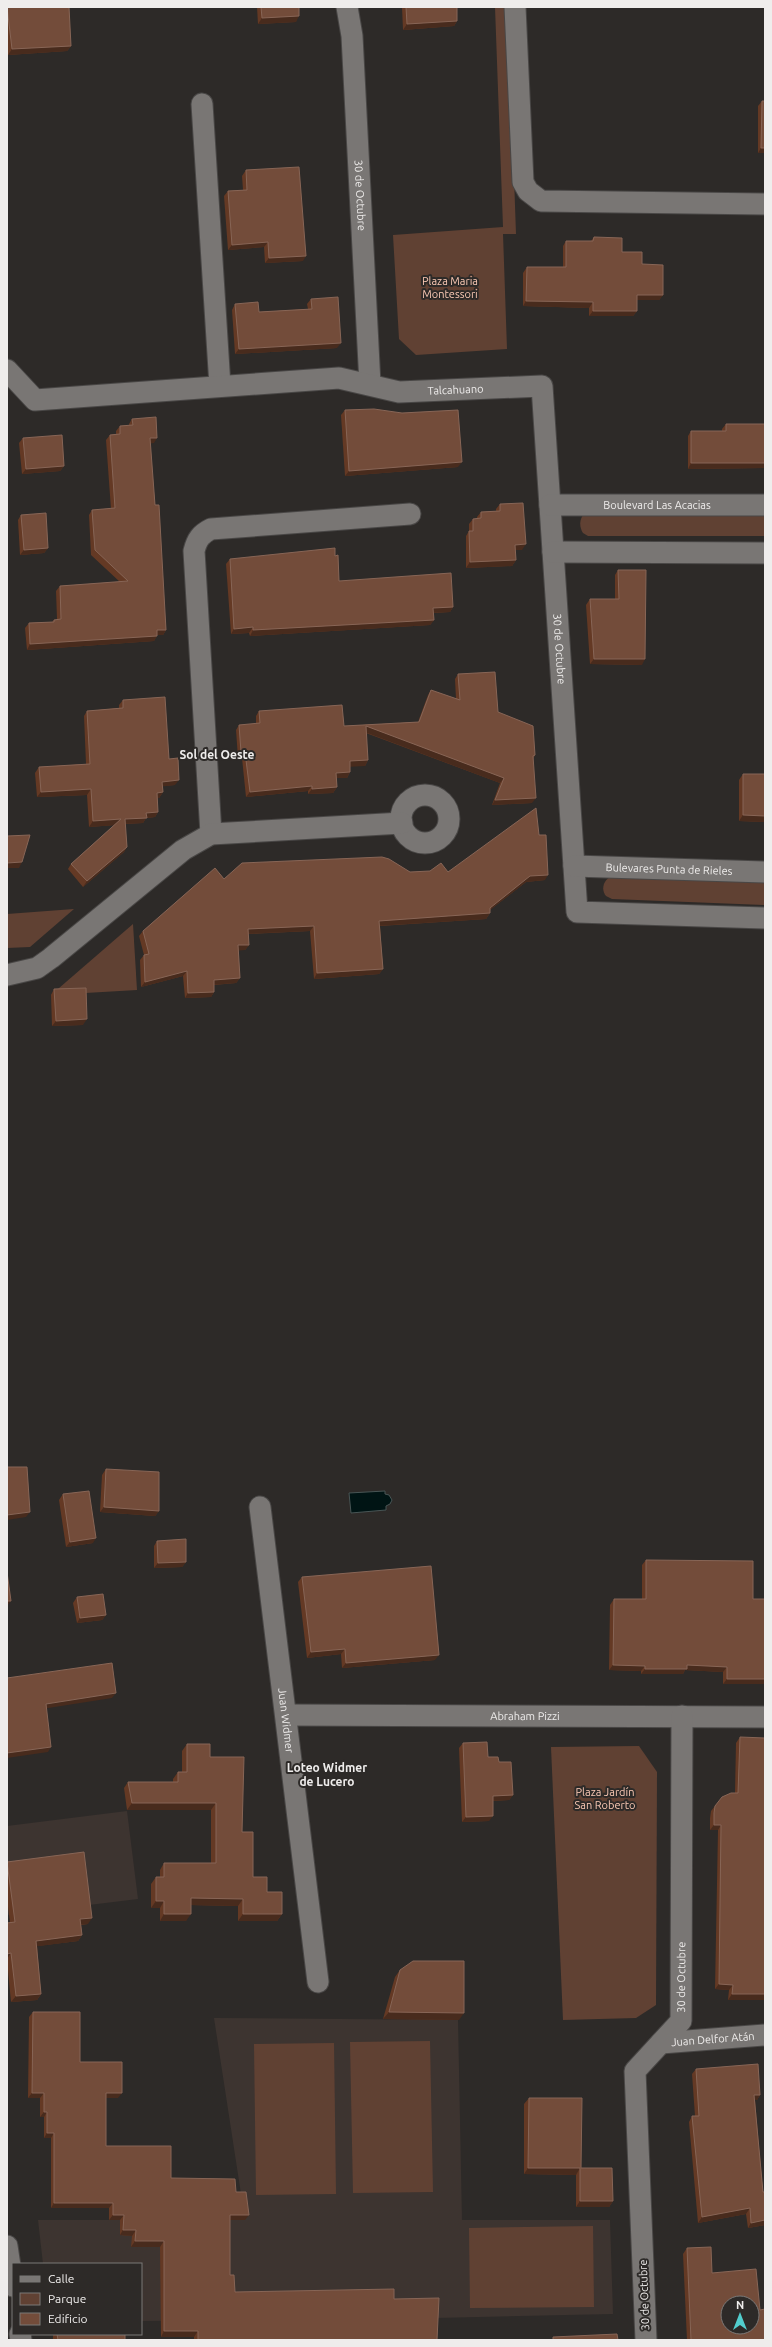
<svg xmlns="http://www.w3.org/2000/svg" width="772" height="2347" font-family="Ubuntu,sans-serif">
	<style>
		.built { fill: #3d3430 }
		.green { fill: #604133 }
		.water { fill: #001414; stroke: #485555 }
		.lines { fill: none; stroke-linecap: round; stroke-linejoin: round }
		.street-casing { stroke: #494746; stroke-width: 23 }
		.street { stroke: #797674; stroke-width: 21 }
		.wall { fill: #643924 }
		.shaded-wall { fill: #482b1d }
		.building { fill: #734c3a; stroke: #876556; fill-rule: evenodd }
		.labels { text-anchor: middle; stroke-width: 4; stroke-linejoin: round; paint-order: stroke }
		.street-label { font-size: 11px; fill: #efedec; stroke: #2d2a28 }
		.park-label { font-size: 11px; fill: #fccab5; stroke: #2d2a28 }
		.neighbourhood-label { font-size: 12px; font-weight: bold; fill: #efedec; stroke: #2d2a28 }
	</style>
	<rect width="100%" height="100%" fill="#2d2a28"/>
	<!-- built -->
	<g class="built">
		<polygon points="127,1811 138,1899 7,1915 7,1826"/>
		<polygon points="214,2018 458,2020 462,2220 610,2220 613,2314 435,2318 141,2321 141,2264 43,2264 38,2220 245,2220"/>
	</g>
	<!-- green -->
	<g class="green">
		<polygon points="495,7 508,7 516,234 503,234 507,349 416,355 399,339 393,235 503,227"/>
		<path d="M585,513H765V536H588L583,533C579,527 579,518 585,513Z"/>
		<path d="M610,877L765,881V905L612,899L606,896C601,890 603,881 610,877Z"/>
		<polygon points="74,909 30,947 7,948 7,914"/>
		<polygon points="133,924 137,990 51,995"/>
		<polygon points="639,1746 657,1772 656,2005 636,2018 563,2020 551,1747"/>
		<polygon points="430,2041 433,2192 353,2193 350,2042"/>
		<polygon points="334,2043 336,2194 256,2195 254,2044"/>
		<polygon points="593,2226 594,2307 470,2308 469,2228"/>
	</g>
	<!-- water -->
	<polygon class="water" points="385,1491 385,1494 389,1495 392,1500 390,1504 386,1506 386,1510 351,1513 349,1493"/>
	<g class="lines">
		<!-- street casing -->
		<g class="street-casing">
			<g id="street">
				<path id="s1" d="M347,7L352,36L370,384"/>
				<polyline points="515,7 523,182 528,191 541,201 765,204"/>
				<polyline points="202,104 220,386"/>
				<path id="s2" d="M7,370L35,400L339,378L399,392L542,386L577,912L765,918"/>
				<path id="s3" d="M550,505H765"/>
				<polyline points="553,552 765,553"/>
				<circle cx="425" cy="819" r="24"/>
				<path d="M211,834L194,551C197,539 201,534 211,529L410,514"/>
				<path id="s4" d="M574,866L765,872"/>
				<polyline points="7,975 37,968 51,958 183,850 211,834 402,823"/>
				<path id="s5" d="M260,1507L318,1982"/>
				<path id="s6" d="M286,1715L765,1717"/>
				<path id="s7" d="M661,2043L765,2035"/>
				<polyline points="7,2246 13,2286"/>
				<polyline points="20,2334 21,2340"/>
				<path id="s8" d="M646,2340L635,2071L681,2021L682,1716"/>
			</g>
		</g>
		<!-- street -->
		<use href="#street" class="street"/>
	</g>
	<!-- wall -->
	<g class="wall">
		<polygon points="7,7 71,46 67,51 8,55 7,46"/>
		<polygon points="257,7 299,7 296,22 258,24"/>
		<polygon points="402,7 457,7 457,21 454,26 403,30"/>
		<polygon points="762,101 765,101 765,153 758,153 758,106"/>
		<polygon points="246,170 303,261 265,263 264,247 228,250 224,196 228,191 243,190 242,176"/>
		<polygon points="594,237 622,252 642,264 663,295 659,300 637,300 637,311 633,316 589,316 589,308 523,306 523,273 527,267 563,267 563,246 566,241 591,241"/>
		<polygon points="311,299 337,348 235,354 232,310 235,304 259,312 308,309 307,304"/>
		<polygon points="345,410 458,467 345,476 341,415"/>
		<polygon points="132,419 154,443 150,443 155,505 166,630 163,635 157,635 154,641 27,650 25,628 29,623 52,622 54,620 57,619 56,591 60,586 120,582 91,555 89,515 92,510 111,509 106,440 110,435 116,434 116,431 120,426 129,425 129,424"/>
		<polygon points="726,424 765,424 765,468 688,469 688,436 691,431 722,431 722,429"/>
		<polygon points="23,438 64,466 60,471 22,474 19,443"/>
		<polygon points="500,504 522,550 515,550 516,560 512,566 466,568 466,536 469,531 469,524 473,519 477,519 477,517 481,512 496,511 496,509"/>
		<polygon points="21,515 48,548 44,553 20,555 18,520"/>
		<polygon points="335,556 339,581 453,607 450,612 434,613 434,620 430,625 250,636 249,633 231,634 226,564 230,559"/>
		<polygon points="618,570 642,665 590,664 586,605 590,599 615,599 615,575"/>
		<polygon points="458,674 498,712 535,755 533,759 532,803 492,805 500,783 366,733 368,760 365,766 350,766 350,772 347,778 336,778 337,787 333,793 308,794 308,791 246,797 242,758 238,758 236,730 239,725 256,724 256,716 259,711 344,726 418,722 428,695 431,690 456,699 455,679"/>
		<polygon points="123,700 169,759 175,785 162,786 163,792 159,798 157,798 158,812 155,817 146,818 143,823 125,824 127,847 124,852 83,887 68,869 71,864 115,825 89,827 87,795 37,797 35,773 39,767 86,764 84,716 87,711 119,708 119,705"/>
		<polygon points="743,774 765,822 739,821 739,780"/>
		<polygon points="539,835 545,880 526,882 490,910 490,913 486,919 380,926 383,969 379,974 314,979 310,931 248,934 249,945 245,950 238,950 240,978 236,983 214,985 214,992 211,997 185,998 183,976 141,987 140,960 144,955 139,936 143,931 224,879 410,872 448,872"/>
		<polygon points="54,989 83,1025 52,1026 51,995"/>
		<polygon points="106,1469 159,1511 155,1516 100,1512 102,1475"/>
		<polygon points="63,1494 93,1543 66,1547 59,1500"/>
		<polygon points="157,1541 186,1562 182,1567 154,1568 154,1546"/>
		<polygon points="646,1560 753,1599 765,1684 723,1684 723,1672 685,1670 683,1674 641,1674 641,1671 609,1670 610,1605 614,1599 642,1599 642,1565"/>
		<polygon points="302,1577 435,1660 342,1668 341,1654 307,1658 298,1582"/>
		<polygon points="77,1597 106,1615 102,1620 77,1623 73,1603"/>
		<polygon points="740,1737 765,2000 728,2000 729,1990 715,1989 718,1830 710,1830 710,1818 711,1811 715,1806 735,1793 736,1743"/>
		<polygon points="463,1743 488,1757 499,1762 513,1795 509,1800 493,1801 489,1821 462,1822 459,1748"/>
		<polygon points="187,1744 210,1757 242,1832 253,1877 267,1892 282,1914 277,1921 238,1921 238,1906 191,1905 186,1921 160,1921 160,1908 151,1908 151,1884 156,1877 160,1877 160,1870 164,1863 211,1863 211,1810 127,1810 124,1788 128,1782 173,1782 173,1779 178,1772 182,1772 182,1751"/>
		<polygon points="7,1862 88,1924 81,1925 82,1935 78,1941 37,1946 41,1994 37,2000 11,2002 7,1960 7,1923 10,1922 7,1899"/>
		<polygon points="400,1970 459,2020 383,2019 395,1977"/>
		<polygon points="33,2012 80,2062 118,2098 106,2098 106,2146 171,2178 236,2192 245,2220 230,2220 230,2275 235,2292 394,2299 437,2340 194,2340 194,2337 161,2337 160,2247 131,2247 132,2236 120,2235 120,2220 109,2220 109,2208 51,2208 51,2138 44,2138 44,2117 40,2117 40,2098 28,2098 29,2017"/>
		<polygon points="696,2069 760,2095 757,2100 755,2100 763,2192 765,2192 765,2225 748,2228 746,2214 698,2223 689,2122 692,2116 695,2116 692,2074"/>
		<polygon points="529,2098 581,2168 613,2201 609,2207 576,2207 576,2175 524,2174 524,2104"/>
		<polygon points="687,2248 712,2273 760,2310 765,2340 687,2340 683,2254"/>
		<rect x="53" y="2334" width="72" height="6"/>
	</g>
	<!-- shaded-wall -->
	<g class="shaded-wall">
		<polygon points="299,16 296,22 258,24 262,18"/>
		<polygon points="457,21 454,26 403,30 407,24"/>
		<polygon points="71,46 67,51 8,55 12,49"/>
		<polygon points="761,148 765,148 765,153 758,153"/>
		<polygon points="268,242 264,247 228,250 232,245"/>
		<polygon points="306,256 303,261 265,263 269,258"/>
		<polygon points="637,295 663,295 659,300 633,300"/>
		<polygon points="526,301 593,302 589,308 523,306"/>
		<polygon points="593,311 637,311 633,316 589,316"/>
		<polygon points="341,343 337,348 235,354 239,349"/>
		<polygon points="150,438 157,438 154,443 146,444"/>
		<polygon points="462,462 458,467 345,476 349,471"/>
		<polygon points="691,463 765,463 765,468 688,469"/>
		<polygon points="64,466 60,471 22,474 26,469"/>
		<polygon points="526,544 522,550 511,550 515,545"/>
		<polygon points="48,548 44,553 20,555 24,550"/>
		<polygon points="516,560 512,566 466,568 470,562"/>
		<polygon points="453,607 450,612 430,613 433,608"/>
		<polygon points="434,620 430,625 250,636 253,630"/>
		<polygon points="253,627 249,633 231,634 234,629"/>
		<polygon points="157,630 166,630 163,635 154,635"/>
		<polygon points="157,636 154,641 27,650 30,644"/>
		<polygon points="594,659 645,659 642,665 590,664"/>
		<polygon points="366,726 504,778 500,783 362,731"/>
		<polygon points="241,752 245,752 242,758 238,758"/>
		<polygon points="368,760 365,766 346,767 350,761"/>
		<polygon points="350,772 347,778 332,778 336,773"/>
		<polygon points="179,780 175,785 158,787 162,782"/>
		<polygon points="312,786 308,791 246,797 250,792"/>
		<polygon points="337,787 333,793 308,794 312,789"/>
		<polygon points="91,789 87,795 37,797 41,792"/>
		<polygon points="163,792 159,798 153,798 157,793"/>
		<polygon points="536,798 532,803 492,805 495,800"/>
		<polygon points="158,812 155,817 146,818 143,823 121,824 125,819 146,813"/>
		<polygon points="743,815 765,816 765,822 739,821"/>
		<polygon points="121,819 117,825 89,827 93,821"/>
		<polygon points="127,847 124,852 83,887 87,881"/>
		<polygon points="22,862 19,868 7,868 7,863"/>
		<polygon points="548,875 545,880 526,882 486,913 490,908 530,876"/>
		<polygon points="490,913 486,919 376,926 379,921"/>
		<polygon points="314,926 310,931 244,934 248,929"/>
		<polygon points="238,945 249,945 245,950 234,951"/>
		<polygon points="383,969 379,974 314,979 317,973"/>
		<polygon points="187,971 183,976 141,987 145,982"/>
		<polygon points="240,978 236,983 210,985 214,980"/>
		<polygon points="214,992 211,997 185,998 188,993"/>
		<polygon points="87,1019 83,1025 52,1026 56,1021"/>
		<polygon points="104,1507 159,1511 155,1516 100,1512"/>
		<polygon points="30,1512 26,1517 7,1520 7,1515"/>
		<polygon points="96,1538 93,1543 66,1547 70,1542"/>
		<polygon points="186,1562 182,1567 154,1568 158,1563"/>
		<polygon points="7,1601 11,1601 7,1606"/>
		<polygon points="106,1615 102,1620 77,1623 80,1618"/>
		<polygon points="345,1649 341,1654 307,1658 311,1652"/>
		<polygon points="439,1655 435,1660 342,1668 346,1663"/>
		<polygon points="613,1665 645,1666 641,1671 609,1670"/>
		<polygon points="687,1665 727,1667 723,1672 685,1670 683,1674 641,1674 645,1669"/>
		<polygon points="727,1679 765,1679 765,1684 723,1684"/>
		<polygon points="116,1693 112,1698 42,1709 46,1704"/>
		<polygon points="51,1747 48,1752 7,1758 7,1753"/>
		<polygon points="513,1795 509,1800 489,1801 493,1796"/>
		<polygon points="132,1803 216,1803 211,1810 127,1810"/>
		<polygon points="493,1816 489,1821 462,1822 466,1817"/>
		<polygon points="714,1825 721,1825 718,1830 710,1830"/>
		<polygon points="191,1898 243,1899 238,1906 186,1905"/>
		<polygon points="156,1901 164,1901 160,1908 151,1908"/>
		<polygon points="164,1914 191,1914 186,1921 160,1921"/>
		<polygon points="243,1914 282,1914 277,1921 238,1921"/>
		<polygon points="92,1918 88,1924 76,1925 80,1919"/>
		<polygon points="82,1935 78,1941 32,1947 36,1941"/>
		<polygon points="11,1953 7,1959 7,1954"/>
		<polygon points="719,1984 733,1985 729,1990 715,1989"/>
		<polygon points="41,1994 37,2000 11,2002 16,1996"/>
		<polygon points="732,1994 765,1994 765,2000 728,2000"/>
		<polygon points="389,2012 464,2013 459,2020 383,2019"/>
		<polygon points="32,2093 44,2093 40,2098 28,2098"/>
		<polygon points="106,2093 122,2093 118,2098 103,2098"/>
		<polygon points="754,2095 760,2095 757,2100 750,2100"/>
		<polygon points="44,2112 47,2112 44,2117 40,2117"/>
		<polygon points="47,2133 54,2133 51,2138 44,2138"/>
		<polygon points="528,2168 580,2168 576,2175 524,2174"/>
		<polygon points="580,2201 613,2201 609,2207 576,2207"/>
		<polygon points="54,2203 113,2203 109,2208 51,2208"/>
		<polygon points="750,2208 746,2214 698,2223 702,2217"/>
		<polygon points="113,2215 124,2215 120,2220 109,2220"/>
		<polygon points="230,2215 249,2215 245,2220 226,2220"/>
		<polygon points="765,2220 765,2225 748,2228 751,2223"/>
		<polygon points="123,2230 136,2230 132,2236 120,2235"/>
		<polygon points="135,2241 164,2241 160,2247 131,2247"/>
		<polygon points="164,2331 198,2331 194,2337 161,2337"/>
	</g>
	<!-- building -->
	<g class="building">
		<polygon points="7,7 69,7 71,46 12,49"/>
		<polygon points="261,7 299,7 299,16 262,18"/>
		<polygon points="406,7 457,7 457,21 407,24"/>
		<polygon points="762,101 765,101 765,148 761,148"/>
		<polygon points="299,167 306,256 269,258 268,242 232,245 228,191 247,190 246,170"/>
		<polygon points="594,237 622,238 622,252 642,252 642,264 663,265 663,295 637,295 637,311 593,311 593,302 526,301 527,267 566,267 566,241 593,241"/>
		<polygon points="338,297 341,343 239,349 235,304 258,302 259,312 312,309 311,299"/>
		<polygon points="374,409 402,413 458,410 462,462 349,471 345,410"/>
		<polygon points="156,417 157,438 150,438 155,505 159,505 166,630 157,630 157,636 30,644 29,623 54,622 54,620 61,619 60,586 128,581 95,550 92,510 115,508 110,435 120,434 120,426 133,425 132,419"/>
		<polygon points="726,424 765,424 765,463 691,463 691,431 726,431"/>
		<polygon points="62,435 64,466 26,469 23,438"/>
		<polygon points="523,503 526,544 515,545 516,560 470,562 469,531 473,531 473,519 481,518 481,512 500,511 500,504"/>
		<polygon points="46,513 48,548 24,550 21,515"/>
		<polygon points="335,548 335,556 338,555 339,581 451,573 453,607 433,608 434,620 253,630 253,627 234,629 230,559"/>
		<polygon points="618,570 646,570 645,659 594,659 590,599 619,599"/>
		<polygon points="495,672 498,712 533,726 535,755 533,756 536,798 495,800 504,778 366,726 368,760 350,761 350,772 336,773 337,787 312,789 312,786 250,792 245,752 241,752 239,725 260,723 259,711 342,705 344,726 419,722 431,690 460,700 458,674"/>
		<polygon points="165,697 169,759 178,758 179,780 162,782 163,792 157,793 158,812 146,813 147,818 125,819 127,847 87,881 71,864 121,819 93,821 91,789 41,792 39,767 90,764 87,711 123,708 123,700"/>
		<polygon points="743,774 765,774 765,816 743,815"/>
		<polygon points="536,808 539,835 546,835 548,875 530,876 490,908 490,913 379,921 383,969 317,973 314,926 248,929 249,945 238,945 240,978 214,980 214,992 188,993 187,971 145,982 144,955 149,954 143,931 215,868 224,879 242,863 382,857 389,859 410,872 430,871 441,863 448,872"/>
		<polygon points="30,835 22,862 7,863 7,836"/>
		<polygon points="86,988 87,1019 56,1021 54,989"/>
		<polygon points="7,1467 27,1467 30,1512 7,1515"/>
		<polygon points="106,1469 159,1472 159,1511 104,1507"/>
		<polygon points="89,1491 96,1538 70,1542 63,1494"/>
		<polygon points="186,1539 186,1562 158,1563 157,1541"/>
		<polygon points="646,1560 753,1561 753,1599 765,1599 765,1679 727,1679 727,1667 687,1665 687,1669 645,1669 645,1666 613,1665 614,1599 646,1599"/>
		<polygon points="431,1566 439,1655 346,1663 345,1649 311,1652 302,1577"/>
		<polygon points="7,1572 11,1601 7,1601"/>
		<polygon points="103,1594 106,1615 80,1618 77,1597"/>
		<polygon points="112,1663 116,1693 46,1704 51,1747 7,1753 7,1678"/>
		<polygon points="740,1737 765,1738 765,1994 732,1994 733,1985 719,1984 721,1825 714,1825 714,1813 715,1806 722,1797 731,1793 738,1793"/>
		<polygon points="487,1742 488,1757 498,1757 499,1762 511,1762 513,1795 493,1796 493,1816 466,1817 463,1743"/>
		<polygon points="187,1744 210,1744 210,1757 244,1757 242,1832 253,1832 253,1877 267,1877 267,1892 282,1892 282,1914 243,1914 243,1899 191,1898 191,1914 164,1914 164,1901 156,1901 156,1877 164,1877 164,1863 216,1863 216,1803 132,1803 128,1782 178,1782 178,1772 187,1772"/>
		<polygon points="84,1852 92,1918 80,1919 82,1935 36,1941 41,1994 16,1996 11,1953 7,1954 7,1923 15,1922 7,1862"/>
		<polygon points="413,1961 464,1961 464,2013 389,2012 400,1970"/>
		<polygon points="33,2012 80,2012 80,2062 122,2062 122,2093 106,2093 106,2146 171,2146 171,2178 235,2179 236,2192 246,2192 249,2215 230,2215 230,2275 234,2275 235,2292 394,2289 394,2299 439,2298 437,2340 198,2340 198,2331 164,2331 164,2241 135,2241 136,2230 123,2230 124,2215 113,2215 113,2203 54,2203 54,2133 47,2133 47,2112 44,2112 44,2093 32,2093"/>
		<polygon points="758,2064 760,2095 754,2095 763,2192 765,2192 765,2220 751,2223 750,2208 702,2217 692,2116 699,2116 696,2069"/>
		<polygon points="529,2098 582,2098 581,2168 612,2168 613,2201 580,2201 580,2168 528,2168"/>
		<path d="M711,2247L712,2273L756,2269L760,2310L765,2309V2340H691L687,2248ZM728,2303H752V2327H728Z"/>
		<polygon points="57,2334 125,2334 125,2340 58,2340"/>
		<polygon points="617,2334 618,2340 553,2340 553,2337"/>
	</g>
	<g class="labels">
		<!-- street labels -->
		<g class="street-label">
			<text dy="4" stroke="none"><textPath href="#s1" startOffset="189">30 de Octubre</textPath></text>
			<text dy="4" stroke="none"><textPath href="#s2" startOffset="464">Talcahuano</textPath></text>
			<text dy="4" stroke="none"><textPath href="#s3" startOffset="107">Boulevard Las Acacias</textPath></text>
			<text dy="4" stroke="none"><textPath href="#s2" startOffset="814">30 de Octubre</textPath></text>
			<text dy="4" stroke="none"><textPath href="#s4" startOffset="95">Bulevares Punta de Rieles</textPath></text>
			<text dy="4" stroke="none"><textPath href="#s6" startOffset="239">Abraham Pizzi</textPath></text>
			<text dy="4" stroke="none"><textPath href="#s5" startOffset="215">Juan Widmer</textPath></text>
			<text dy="4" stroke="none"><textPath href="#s8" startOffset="381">30 de Octubre</textPath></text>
			<text dy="4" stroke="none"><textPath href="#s7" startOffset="52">Juan Delfor Atán</textPath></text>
			<text transform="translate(644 2295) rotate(-92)" y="4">30 de Octubre</text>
		</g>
		<!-- park labels -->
		<g class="park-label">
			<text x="450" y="285">Plaza Maria<tspan x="450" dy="13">Montessori</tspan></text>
			<text x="605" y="1796">Plaza Jardín<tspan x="605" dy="13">San Roberto</tspan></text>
		</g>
		<!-- neighbourhood labels -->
		<g class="neighbourhood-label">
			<text x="217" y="759">Sol del Oeste</text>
			<text x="327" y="1772">Loteo Widmer<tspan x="327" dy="14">de Lucero</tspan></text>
		</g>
	</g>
	<!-- border -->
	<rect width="772" height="2347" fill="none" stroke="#efedec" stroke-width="16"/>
	<!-- legend -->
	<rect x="12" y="2263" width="130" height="72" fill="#2d2a28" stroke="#7b7876"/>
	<rect x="20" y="2276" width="20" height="6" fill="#797674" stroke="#7b7876"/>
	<text x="48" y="2283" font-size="12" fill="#efedec">Calle</text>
	<rect x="20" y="2293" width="20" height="12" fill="#604133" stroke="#7b7876"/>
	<text x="48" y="2303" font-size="12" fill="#efedec">Parque</text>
	<rect x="20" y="2313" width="20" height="12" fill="#734c3a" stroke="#7b7876"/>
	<text x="48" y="2323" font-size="12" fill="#efedec">Edificio</text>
	<!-- north arrow -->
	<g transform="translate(740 2315)"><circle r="19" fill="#2d2a28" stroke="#7b7876"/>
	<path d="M0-3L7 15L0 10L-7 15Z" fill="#52cdcd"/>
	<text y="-6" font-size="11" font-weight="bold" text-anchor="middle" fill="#efedec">N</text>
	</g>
</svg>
